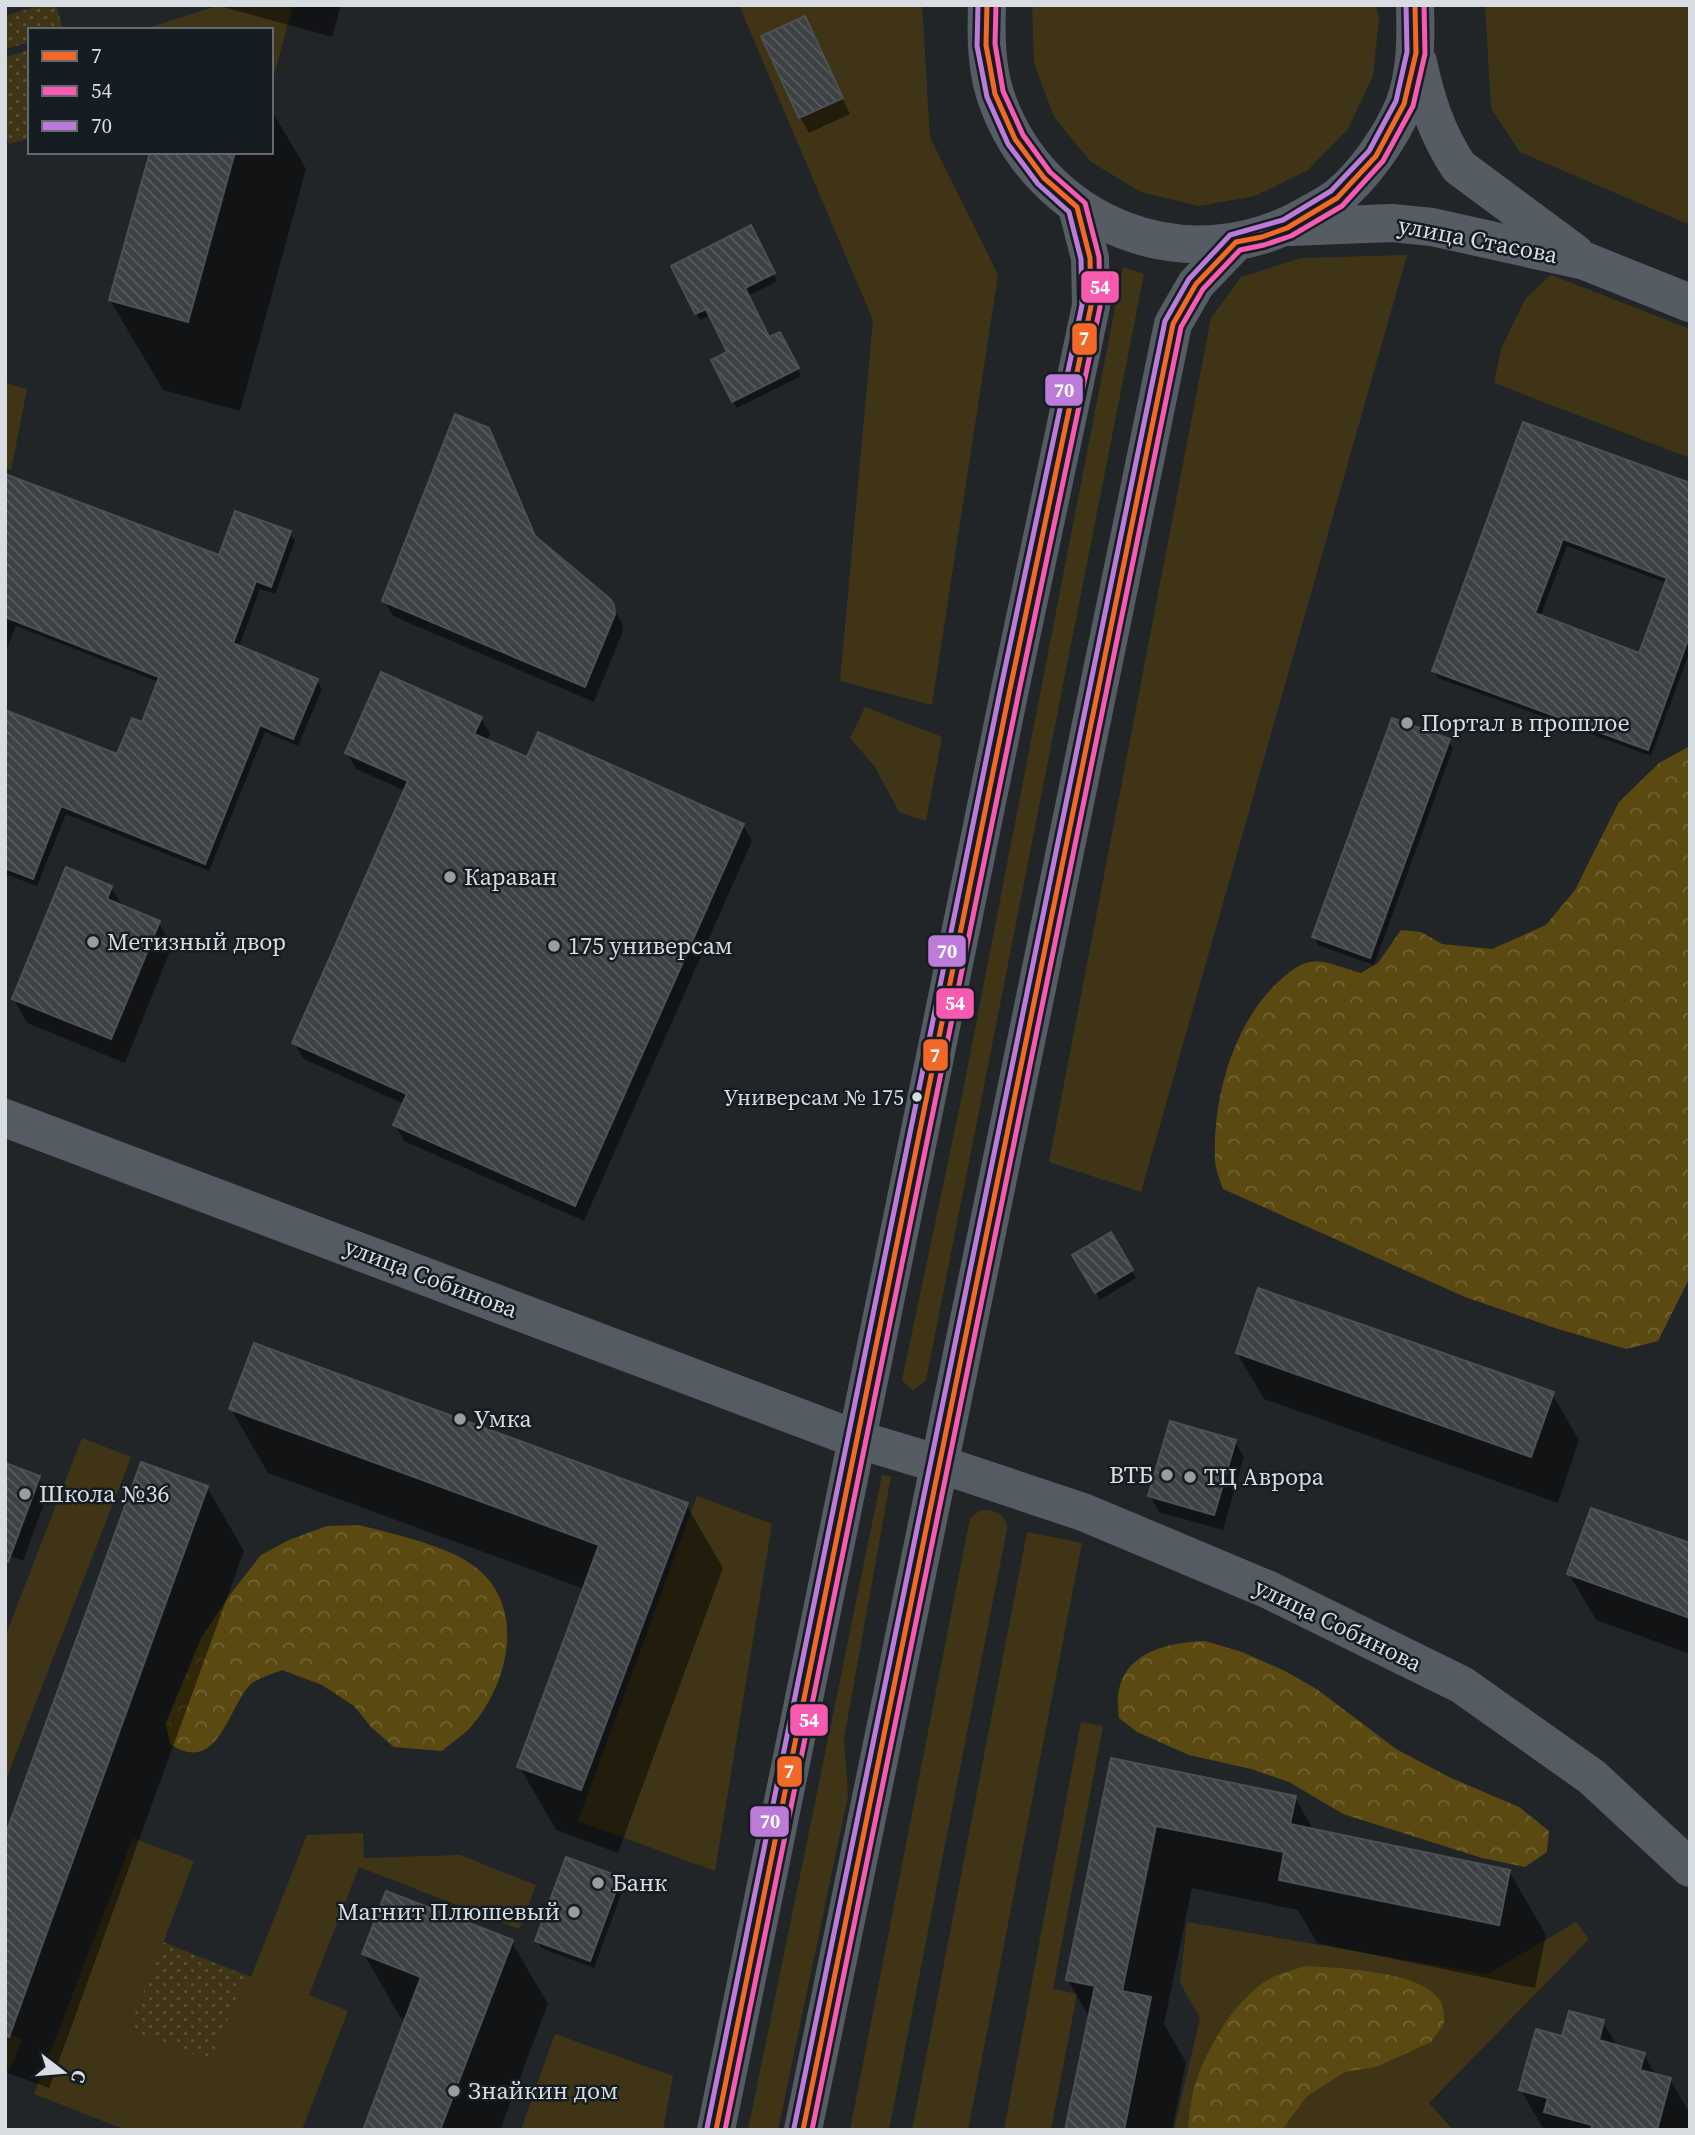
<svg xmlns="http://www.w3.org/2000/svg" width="1695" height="2135" font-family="'Source Serif 4',serif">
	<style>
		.grass { fill: #3f3516 }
		.forest { fill: url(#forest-crowns) }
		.park { fill: url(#park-dots) }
		.shadow { fill: #0007; fill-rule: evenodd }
		.building { fill: url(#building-back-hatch); stroke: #4d5053; stroke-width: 2; fill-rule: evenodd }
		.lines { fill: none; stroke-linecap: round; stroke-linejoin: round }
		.minor { stroke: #555b62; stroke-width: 38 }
		.major { stroke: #555c64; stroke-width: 38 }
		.bus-1-casing { stroke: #151c22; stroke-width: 10 }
		.bus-2-casing { stroke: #151c22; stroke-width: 10 }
		.bus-3-casing { stroke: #151c22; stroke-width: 10 }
		.bus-1 { stroke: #f36827; stroke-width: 5 }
		.bus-2 { stroke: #f75aaf; stroke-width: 5 }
		.bus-3 { stroke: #bd7bd9; stroke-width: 5 }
		.poi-dot { fill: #989da0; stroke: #151c22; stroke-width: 2.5 }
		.bus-dot { fill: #d8dde1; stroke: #151c22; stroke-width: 2.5 }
		.labels { text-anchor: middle; stroke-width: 5; stroke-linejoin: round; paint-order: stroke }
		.bus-label { font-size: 22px; fill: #d8dde1; stroke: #151c22; text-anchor: end }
		.street-label { font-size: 24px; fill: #d8dde1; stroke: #151c22 }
		.poi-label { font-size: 24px; fill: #d8dde1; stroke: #151c22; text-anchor: start }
		.line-badge { stroke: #151c22; stroke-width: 2.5 }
		.badge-label { font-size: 19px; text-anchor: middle; font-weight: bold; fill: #fff }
	</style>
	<defs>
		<pattern id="forest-crowns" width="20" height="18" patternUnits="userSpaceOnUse" patternTransform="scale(1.75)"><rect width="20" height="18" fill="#5a4a11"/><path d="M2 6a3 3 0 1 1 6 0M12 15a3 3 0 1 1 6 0" fill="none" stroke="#716433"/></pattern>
		<pattern id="park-dots" width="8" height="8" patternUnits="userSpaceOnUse" patternTransform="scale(1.75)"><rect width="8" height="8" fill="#3f3516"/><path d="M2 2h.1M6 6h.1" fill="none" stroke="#5a5238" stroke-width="1.8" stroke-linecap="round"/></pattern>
		<pattern id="building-back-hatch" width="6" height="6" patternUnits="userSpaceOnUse" patternTransform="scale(1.75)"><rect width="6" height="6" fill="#3e4144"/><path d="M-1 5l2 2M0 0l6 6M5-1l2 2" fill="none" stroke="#595c5f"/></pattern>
	</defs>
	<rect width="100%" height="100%" fill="#222528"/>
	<!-- grass -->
	<g class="grass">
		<polygon points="220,5 293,5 274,75 271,74 271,30 141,30"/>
		<polygon points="739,5 922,5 930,137 998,275 932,705 840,681 873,320"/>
		<polygon points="1032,5 1376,5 1379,19 1373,76 1348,129 1308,170 1255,196 1199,206 1141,192 1091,162 1054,117 1034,63"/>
		<polygon points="1485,5 1690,5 1690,225 1520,152 1491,108"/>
		<polygon points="1407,255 1141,1192 1049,1162 1211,318 1241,277 1301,258"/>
		<polygon points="1123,267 1144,274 926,1380 913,1391 902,1380 963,1091"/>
		<polygon points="1551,275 1690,329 1690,458 1494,383 1501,349 1526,298"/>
		<polygon points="5,383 27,389 11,470 5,467"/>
		<polygon points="865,707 942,737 926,821 899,812 875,767 850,738"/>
		<polygon points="82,1438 131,1457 5,1782 5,1637"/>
		<polygon points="882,1475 891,1476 844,1739 848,1796 778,2130 748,2130"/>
		<polygon points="697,1496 772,1524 715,1871 578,1821"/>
		<path d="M981,1510C994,1509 1007,1514 1007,1529L889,2130H850L970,1518Z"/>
		<polygon points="1027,1532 1082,1543 968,2130 912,2130"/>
		<polygon points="1081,1722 1103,1726 1053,1989 1077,1994 1051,2130 1004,2130"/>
		<polygon points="363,1833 364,1858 460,1855 536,1885 519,1929 359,1867 309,1995 348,2011 302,2130 126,2130 34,2094 133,1838 194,1861 163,1943 251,1977 307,1835"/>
		<polygon points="1187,1922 1487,1974 1576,1922 1589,1939 1429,2103 1453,2130 1174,2130 1200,2018 1180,1983"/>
		<polygon points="5,2032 22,2039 10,2069 5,2067"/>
		<polygon points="555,2034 673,2076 663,2130 521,2130"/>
	</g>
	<!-- forest -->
	<g class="forest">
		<path d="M1690,746V1277L1658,1341L1626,1349L1555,1328L1465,1297L1223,1189C1220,1180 1215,1169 1215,1159C1213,1097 1233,1025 1278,982C1287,974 1297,965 1309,962C1326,959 1344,969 1361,973L1378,963L1401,930L1421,932L1442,944L1492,949L1546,925L1575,890L1619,802L1659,763Z"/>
		<path d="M359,1525C393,1534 446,1545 474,1566C526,1605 510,1679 474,1723C466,1734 452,1742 442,1751L394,1747L371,1727L354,1706L322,1685L282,1670C272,1674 254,1679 248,1687C227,1713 216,1775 170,1744L166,1723L201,1638L232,1592L261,1555L289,1540L327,1526Z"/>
		<path d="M1205,1641L1242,1652L1285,1671L1318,1690L1396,1749L1451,1778L1519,1807L1549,1831L1547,1852L1525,1867L1482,1858L1343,1814L1289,1782L1251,1769L1189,1755L1137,1732L1119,1718C1110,1659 1155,1643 1205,1641Z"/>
		<path d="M1306,1966C1338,1968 1425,1971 1441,2002C1444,2008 1444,2018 1444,2024L1431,2042L1376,2067L1345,2072L1307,2096L1282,2130H1188C1189,2119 1190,2108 1192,2097C1200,2057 1237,1993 1275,1976C1285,1972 1296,1969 1306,1966Z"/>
	</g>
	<!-- park -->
	<g class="park">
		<polygon points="41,5 56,5 63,30 30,30 30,42 5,49 5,16"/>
		<polygon points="30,50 30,138 9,144 5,131 5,57"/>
		<polygon points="163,1942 245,1975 211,2061 129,2029"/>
	</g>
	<!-- shadow -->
	<g class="shadow">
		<polygon points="216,5 341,5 332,37"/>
		<polygon points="804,18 850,114 809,133 800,117"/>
		<polygon points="271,109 306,169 240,411 163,390 110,300 151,152 271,152"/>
		<polygon points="754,235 777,281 748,296 769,339 784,341 801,376 737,408 733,401 730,353 711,315 700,320 696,313"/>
		<path d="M1524,425L1690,485V651L1651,756L1438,678L1434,671ZM1567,546L1667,583L1640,655L1540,617Z"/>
		<polygon points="488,429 498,446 537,541 609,600 622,623 623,631 594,702 393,616 384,600"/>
		<polygon points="5,476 220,557 290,533 295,541 275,594 260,589 239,647 317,681 322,689 298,746 265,732 209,871 66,814 37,886 5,874 5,712 118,756 143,724 159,682 16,626 5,653"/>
		<polygon points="481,718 490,734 487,741 528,759 743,825 752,841 584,1221 404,1141 395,1125 404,1104 304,1059 294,1043 406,791 356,769 347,753"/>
		<polygon points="1448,741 1453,748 1374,965 1318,945 1314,937"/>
		<polygon points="111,887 123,907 158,922 172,946 125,1063 27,1023 13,998"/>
		<polygon points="1110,1234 1136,1278 1100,1300 1075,1255"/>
		<polygon points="1237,1353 1552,1394 1579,1440 1558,1503 1264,1399"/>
		<polygon points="231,1409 686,1504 723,1568 618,1853 556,1830 519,1766 584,1589 268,1473"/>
		<polygon points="1235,1441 1244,1457 1223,1530 1159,1512 1150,1496"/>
		<polygon points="38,1477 48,1493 23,1561 5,1554"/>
		<polygon points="207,1487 244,1551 49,2088 5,2072 5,1841"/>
		<polygon points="1690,1545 1690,1654 1596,1620 1569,1574"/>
		<polygon points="1112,1760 1295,1798 1314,1831 1509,1871 1546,1935 1535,1988 1317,1943 1298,1910 1192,1888 1164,2024 1186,2062 1172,2130 1067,2130 1090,2019 1068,1980"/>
		<polygon points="619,1878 624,1886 594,1968 541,1948 537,1941"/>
		<polygon points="511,1941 548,2004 500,2130 364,2130 407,2020 400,2017 364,1954"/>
		<polygon points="1603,2022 1618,2047 1644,2054 1656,2076 1670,2079 1690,2114 1690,2130 1544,2130 1521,2090 1564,2038"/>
	</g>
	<!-- building -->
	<g class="building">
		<polygon points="805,16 843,98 799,118 761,36"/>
		<polygon points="150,152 235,152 188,322 109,300"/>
		<polygon points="751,225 775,273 745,288 769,337 780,332 799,368 732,402 711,360 727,352 706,309 695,314 671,266"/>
		<polygon points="455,414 489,428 535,536 610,599 614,605 615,614 585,687 382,601"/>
		<path d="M1523,422L1690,483V634L1648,750L1432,671ZM1563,539L1667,578L1639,653L1535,613Z"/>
		<polygon points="5,474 219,555 235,511 291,531 271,587 256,581 233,643 318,679 293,739 260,725 205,864 61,806 33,879 5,868 5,710 117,754 132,718 142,722 159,677 5,617"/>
		<polygon points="381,672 482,717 474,734 527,757 538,732 744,824 575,1206 393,1125 407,1094 292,1043 408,781 345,753"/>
		<polygon points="1392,718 1450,739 1370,958 1312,937"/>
		<polygon points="66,867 112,886 107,899 160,921 111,1039 12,999"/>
		<polygon points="1111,1232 1133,1270 1095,1293 1072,1255"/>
		<polygon points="1258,1288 1554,1392 1531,1457 1236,1353"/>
		<polygon points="254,1343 688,1503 581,1790 517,1767 599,1545 229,1409"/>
		<polygon points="1170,1421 1236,1440 1214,1515 1148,1496"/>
		<polygon points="141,1462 208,1486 9,2037 5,2036 5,1836"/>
		<polygon points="5,1463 40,1476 8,1562 5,1561"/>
		<polygon points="1591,1508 1690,1543 1690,1618 1567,1574"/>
		<polygon points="1111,1758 1296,1796 1290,1824 1510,1870 1499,1925 1279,1880 1284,1852 1156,1826 1122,1991 1151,1997 1124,2130 1065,2130 1095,1986 1066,1980"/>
		<polygon points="566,1857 621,1877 590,1961 535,1941"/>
		<polygon points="386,1891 513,1940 440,2130 363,2130 421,1977 362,1954"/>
		<polygon points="1569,2011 1604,2020 1599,2040 1645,2053 1640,2070 1671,2078 1657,2130 1591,2130 1592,2125 1544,2112 1548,2098 1519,2090 1536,2029 1562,2036"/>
	</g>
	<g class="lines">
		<!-- minor -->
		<g class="minor">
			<polyline points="5,1118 856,1439"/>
			<polyline points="939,1464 1083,1512 1269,1590 1462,1685 1592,1777 1690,1868"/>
		</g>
		<!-- major -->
		<g class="major">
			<path d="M987,5C986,35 986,65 995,94C1038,226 1190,285 1309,214C1318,209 1328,204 1336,198C1363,177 1391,137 1404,105C1416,73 1416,39 1415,5"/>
			<path d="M1418,62C1426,100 1437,134 1459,167L1575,253"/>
			<polyline points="1291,227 1392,223 1432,227 1585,261 1690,303"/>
			<polyline points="856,1439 939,1464"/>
			<polyline points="716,2130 1010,689 1091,306 1090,258 1077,207"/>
			<polyline points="803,2130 1173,324 1196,284 1236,242"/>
		</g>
		<!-- bus-1 casing -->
		<g class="bus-1-casing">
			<g id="bus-1">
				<polyline points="716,2130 1010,689 1091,306 1090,258 1077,207 1044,178 1015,139 995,94 986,45 987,5"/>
				<polyline points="803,2130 1173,324 1196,284 1236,242 1262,237 1287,228 1337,198 1376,156 1404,104 1416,53 1415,5"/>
			</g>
		</g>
		<!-- bus-2 casing -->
		<g class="bus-2-casing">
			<g id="bus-2">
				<polyline points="725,2130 1019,691 1100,307 1099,257 1085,203 1050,172 1023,135 1003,91 995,44 996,5"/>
				<polyline points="812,2130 1181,327 1203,289 1240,250 1264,245 1291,236 1342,206 1383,161 1413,106 1425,54 1424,5"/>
			</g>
		</g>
		<!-- bus-3 casing -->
		<g class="bus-3-casing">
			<g id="bus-3">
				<polyline points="707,2128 1001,687 1082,305 1081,259 1069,212 1038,184 1008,144 987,97 977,46 978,5"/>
				<polyline points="794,2128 1165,321 1189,279 1230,235 1283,220 1331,191 1369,151 1396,101 1407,52 1406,5"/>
			</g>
		</g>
		<!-- bus-1 -->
		<use href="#bus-1" class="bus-1"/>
		<!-- bus-2 -->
		<use href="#bus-2" class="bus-2"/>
		<!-- bus-3 -->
		<use href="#bus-3" class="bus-3"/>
	</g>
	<!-- markers -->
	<g class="poi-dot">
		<circle cx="1407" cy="723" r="7"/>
		<circle cx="450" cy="877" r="7"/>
		<circle cx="93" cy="942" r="7"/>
		<circle cx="554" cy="946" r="7"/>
		<circle cx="460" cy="1419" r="7"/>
		<circle cx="1167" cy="1475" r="7"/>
		<circle cx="1190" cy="1477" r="7"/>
		<circle cx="25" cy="1494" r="7"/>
		<circle cx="598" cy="1883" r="7"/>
		<circle cx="574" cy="1912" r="7"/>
		<circle cx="454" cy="2091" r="7"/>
	</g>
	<circle class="bus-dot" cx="917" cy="1097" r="6"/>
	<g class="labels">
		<!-- bus labels -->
		<g class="bus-label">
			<text x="904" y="1105">Универсам № 175</text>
		</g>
		<!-- street labels -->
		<g class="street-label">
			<text transform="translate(1478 240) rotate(11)" y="8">улица Стасова</text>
			<text transform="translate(431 1278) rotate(21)" y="8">улица Собинова</text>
			<text transform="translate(1338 1625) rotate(26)" y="8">улица Собинова</text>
		</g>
		<!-- poi labels -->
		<g class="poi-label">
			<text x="1421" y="731">Портал в прошлое</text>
			<text x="464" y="885">Караван</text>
			<text x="107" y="950">Метизный двор</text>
			<text x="568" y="954">175 универсам</text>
			<text x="474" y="1427">Умка</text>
			<text x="1153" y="1483" text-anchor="end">ВТБ</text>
			<text x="1204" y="1485">ТЦ Аврора</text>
			<text x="39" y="1502">Школа №36</text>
			<text x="612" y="1891">Банк</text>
			<text x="560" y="1920" text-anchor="end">Магнит Плюшевый</text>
			<text x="468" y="2099">Знайкин дом</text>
		</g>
	</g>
	<g class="line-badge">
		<rect x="1080" y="270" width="40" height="34" rx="7" fill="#f75aaf"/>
		<rect x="1071" y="322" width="27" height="34" rx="7" fill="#f36827"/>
		<rect x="1044" y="373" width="40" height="34" rx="7" fill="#bd7bd9"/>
		<rect x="927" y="934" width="40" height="34" rx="7" fill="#bd7bd9"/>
		<rect x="935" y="987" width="40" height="33" rx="7" fill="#f75aaf"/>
		<rect x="922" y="1038" width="27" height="34" rx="7" fill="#f36827"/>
		<rect x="789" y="1703" width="40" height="34" rx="7" fill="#f75aaf"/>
		<rect x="776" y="1755" width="27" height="33" rx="7" fill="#f36827"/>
		<rect x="749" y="1805" width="41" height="33" rx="7" fill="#bd7bd9"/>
	</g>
	<g class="badge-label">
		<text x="1100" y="294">54</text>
		<text x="1084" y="345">7</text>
		<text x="1064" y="397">70</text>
		<text x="947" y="958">70</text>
		<text x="955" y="1010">54</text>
		<text x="935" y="1062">7</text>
		<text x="809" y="1727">54</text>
		<text x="789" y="1778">7</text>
		<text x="770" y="1828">70</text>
	</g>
	<!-- border -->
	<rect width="1695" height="2135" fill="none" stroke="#d8dde1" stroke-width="14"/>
	<!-- legend -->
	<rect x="28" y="28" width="245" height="126" fill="#151c22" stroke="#63696e" stroke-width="2"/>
	<rect x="42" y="51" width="35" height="10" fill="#f36827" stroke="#63696e" stroke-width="2"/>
	<text x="91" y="63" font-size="21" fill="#d8dde1">7</text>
	<rect x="42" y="86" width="35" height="10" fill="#f75aaf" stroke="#63696e" stroke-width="2"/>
	<text x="91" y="98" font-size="21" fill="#d8dde1">54</text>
	<rect x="42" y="121" width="35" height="10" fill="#bd7bd9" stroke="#63696e" stroke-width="2"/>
	<text x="91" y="133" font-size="21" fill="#d8dde1">70</text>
	<!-- north arrow -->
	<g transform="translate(63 2072) rotate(106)" stroke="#151c22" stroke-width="5" paint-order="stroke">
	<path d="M0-5L12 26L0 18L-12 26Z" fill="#d8dde1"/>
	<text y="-10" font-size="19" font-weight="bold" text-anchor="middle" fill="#d8dde1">С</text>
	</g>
</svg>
